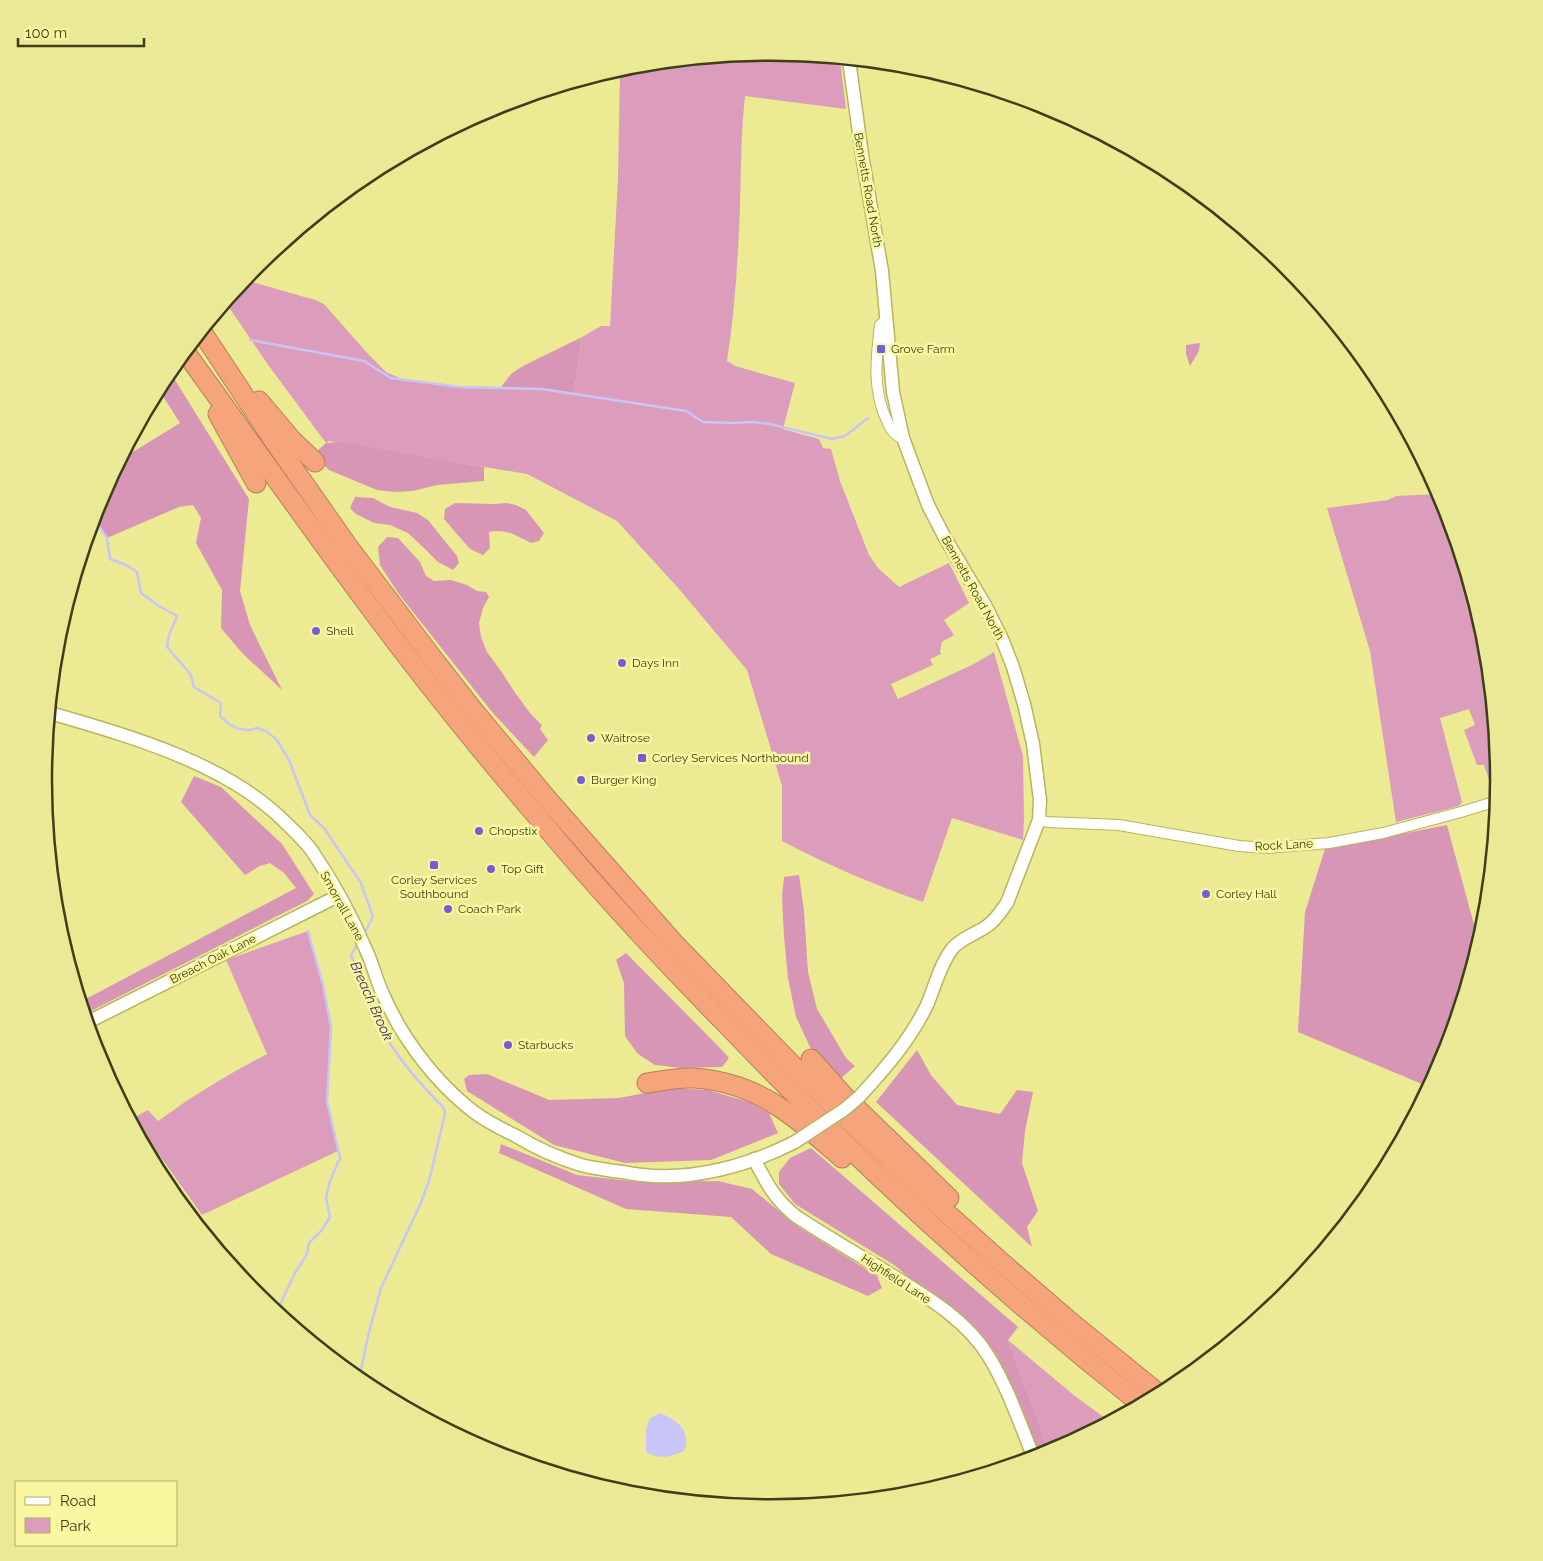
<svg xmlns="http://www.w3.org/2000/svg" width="1543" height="1561" font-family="Raleway,sans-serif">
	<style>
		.green { fill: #dc9dbd }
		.forest { fill: #d796b6 }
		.water { fill: #c8c5f8 }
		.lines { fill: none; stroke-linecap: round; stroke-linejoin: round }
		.stream { stroke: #c8c5f8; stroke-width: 2.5 }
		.minor-casing { stroke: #b7b55e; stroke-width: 12 }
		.tertiary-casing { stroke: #b7b55e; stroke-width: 15 }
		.motorway-casing { stroke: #b58059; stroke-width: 21 }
		.minor { stroke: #fff; stroke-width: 10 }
		.tertiary { stroke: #fff; stroke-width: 12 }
		.motorway { stroke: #f5a47b; stroke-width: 19 }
		.tertiary-bridge-casing { stroke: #b7b55e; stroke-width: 15; stroke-linecap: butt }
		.tertiary-bridge { stroke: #fff; stroke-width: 12 }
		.poi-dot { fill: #745ed8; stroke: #f9f8a0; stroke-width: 2 }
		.labels { text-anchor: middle; stroke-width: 5; stroke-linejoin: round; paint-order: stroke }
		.street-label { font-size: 12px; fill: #3e3e19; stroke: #f9f8a0 }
		.poi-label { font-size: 12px; fill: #3e3e19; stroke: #f9f8a0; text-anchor: start }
		.water-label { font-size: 14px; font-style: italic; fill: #392a72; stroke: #f9f8a0 }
		.rim { fill: none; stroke: #3e3e19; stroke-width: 2.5 }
	</style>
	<rect width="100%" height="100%" fill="#eceb93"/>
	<!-- green -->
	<g class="green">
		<path d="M772,53L840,59L846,109L745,96C741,133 741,170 740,207C738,259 735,310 727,361L735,366L795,383L783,429L819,439L823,448L831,449L840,481L869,555L878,568L899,587L949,563L969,603L944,620L954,635L942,642L940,651L941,654L930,659L933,665L891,684L898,699L974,664L994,652L1023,756L1024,819L1023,840L952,818L923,902C875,885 827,865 782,841V786L747,670L679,589L617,521L527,474L329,441L326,443L269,366L226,303L245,280L315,300L324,304L369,355L386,372L402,379L460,387L542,389L574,393L582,337L601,326H610L618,178L620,70L630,67Z"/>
		<polygon points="1440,494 1444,502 1485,639 1499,780 1498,794 1494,795 1484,765 1477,765 1464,730 1475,725 1469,709 1440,718 1462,802 1459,806 1396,822 1370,651 1327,508 1388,500 1396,496"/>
		<path d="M308,931L324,987L331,1027L327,1101L338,1151L202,1215L133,1118L148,1110L158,1121C194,1095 228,1074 267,1054L226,960Z"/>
		<polygon points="1008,1340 1075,1396 1109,1421 1050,1453"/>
	</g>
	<!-- forest -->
	<g class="forest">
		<polygon points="582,337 574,393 542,389 501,387 511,374 523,366"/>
		<polygon points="1200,343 1199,351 1190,366 1186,354 1186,345"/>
		<polygon points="170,372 249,499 240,591 250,625 282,690 242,653 221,628 222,590 196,543 201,518 193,505 179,507 107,538 94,519 99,502 123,458 180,423 159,390"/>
		<polygon points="340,442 484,467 484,481 437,485 413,491 394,492 377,490 329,470 319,460 316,452 326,443"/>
		<polygon points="355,497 373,498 390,507 417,513 428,520 457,556 459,563 453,570 438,562 424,548 408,533 390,525 374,523 356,514 350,508"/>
		<path d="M455,503L494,504L507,503L516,505L526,510L544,533L539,541L531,543C516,536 507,528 489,532L490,548L483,555L470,549L444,519L445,509Z"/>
		<polygon points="387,537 398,538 420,562 426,576 434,581 451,580 467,585 477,591 486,592 489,597 483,608 479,623 481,637 487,652 501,671 516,694 530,713 542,725 540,729 548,740 534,757 492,712 398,593 380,565 378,547"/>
		<polygon points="194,776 221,787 282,844 314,894 307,901 85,1014 82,1001 296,888 284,873 270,863 260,866 245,875 181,802"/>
		<polygon points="1447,825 1479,943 1444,1059 1429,1087 1298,1032 1305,912 1325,849"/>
		<polygon points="799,875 804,911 808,972 817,1009 846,1058 855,1066 839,1080 810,1047 796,1017 788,978 784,937 782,896 784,877"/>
		<polygon points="626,953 719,1047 729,1058 722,1067 681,1068 655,1065 638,1054 625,1036 624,983 616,960"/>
		<polygon points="917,1050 931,1075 957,1105 1000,1114 1017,1090 1033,1092 1025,1131 1022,1163 1038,1211 1027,1227 1032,1247 876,1102"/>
		<polygon points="487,1074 549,1100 619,1098 671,1088 708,1090 749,1102 769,1113 778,1133 711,1160 625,1163 554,1145 467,1091 464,1079 469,1075"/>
		<polygon points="501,1144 577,1175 638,1182 718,1181 752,1189 800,1228 877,1276 882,1288 868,1296 771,1254 731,1217 626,1209 499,1153"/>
		<polygon points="811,1148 1018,1327 1008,1340 1050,1453 1041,1456 986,1341 894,1265 795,1204 779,1184 779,1172 790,1158"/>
	</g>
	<!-- water -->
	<path class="water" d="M660,1413C677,1420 692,1431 684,1451C670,1457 660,1460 646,1452V1429L650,1418Z"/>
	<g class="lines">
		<!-- stream -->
		<g class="stream">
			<polyline points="250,340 364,361 391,378 460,387 542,389 686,411 703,422 732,423 752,422 770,424 832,439 845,436 868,418"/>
			<polyline points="94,519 107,538 110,559 126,565 137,572 141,593 159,606 177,616 169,635 167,647 191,675 194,687 221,703 220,716 230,725 239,729 250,730 257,728 266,731 277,740 289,760 310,815 324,828 361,883 373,917 364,934"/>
			<path d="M358,943L351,955C362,984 372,1013 388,1040C403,1065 423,1087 444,1108L445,1114L429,1181L420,1205L381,1288L368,1336L359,1379"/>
			<polyline points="277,1311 295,1273 307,1254 309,1243 322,1230 330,1217 326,1198 330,1181 340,1158 327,1101 331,1027 323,985 308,931"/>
		</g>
		<!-- minor casing -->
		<g class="minor-casing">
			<g id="minor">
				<path d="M887,319L880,325C876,358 872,392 888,423C891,430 895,437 903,438"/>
				<polyline points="1039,820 1047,822 1119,825 1239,846 1268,848 1329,843 1383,833 1461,812 1497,801"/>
			</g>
		</g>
		<!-- tertiary casing -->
		<g class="tertiary-casing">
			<g id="tertiary">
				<path d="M849,60L862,155L882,271L893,392L903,438L928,505L944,536L985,605L1002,639L1013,667L1024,704L1033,744L1040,800L1039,820L1007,903C1001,911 996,920 987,926C976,934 961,938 952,949C940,965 935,986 927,1005C910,1040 885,1069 859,1097"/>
				<path d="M50,713C129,736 227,763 286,823C295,832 305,841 312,851C332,880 353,919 367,952C373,965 376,979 382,992C387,1004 393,1015 399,1026C419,1059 444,1089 474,1112C487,1122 502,1129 516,1136C536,1148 558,1158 581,1165C592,1168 603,1169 614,1171C623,1172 633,1174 642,1175C693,1181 750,1165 795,1142"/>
				<polyline points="88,1022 338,896"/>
				<path d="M754,1159C767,1184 775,1200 797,1217C825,1235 853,1252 882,1269C920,1293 965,1317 989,1357C1008,1388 1020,1424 1034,1458"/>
			</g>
		</g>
		<!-- motorway casing -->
		<g class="motorway-casing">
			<g id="motorway">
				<polyline points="202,332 270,435 347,545 431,656 473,710 549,801 673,942 802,1075 908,1178 1001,1262 1074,1325 1159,1394"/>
				<path d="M186,353C246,436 305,520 366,602C420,675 477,746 536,815C597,889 662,959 729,1027C858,1162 995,1288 1141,1404"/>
				<polyline points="259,401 292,440 315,462"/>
				<polyline points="218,414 256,483"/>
				<polyline points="811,1059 845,1097 949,1198"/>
				<path d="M647,1083C661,1081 678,1077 693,1078C759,1082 795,1117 842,1158"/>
			</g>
		</g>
		<!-- minor -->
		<use href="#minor" class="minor"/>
		<!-- tertiary -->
		<use href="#tertiary" class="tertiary"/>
		<!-- motorway -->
		<use href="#motorway" class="motorway"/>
		<!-- tertiary-bridge casing -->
		<g class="tertiary-bridge-casing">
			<polyline id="tertiary-bridge" points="795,1142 845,1109 859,1097"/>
		</g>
		<!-- tertiary-bridge -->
		<use href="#tertiary-bridge" class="tertiary-bridge"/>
	</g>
	<!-- markers -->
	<g class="poi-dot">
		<rect x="876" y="344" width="10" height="10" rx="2.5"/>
		<circle cx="316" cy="631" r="5"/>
		<circle cx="622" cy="663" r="5"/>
		<circle cx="591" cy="738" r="5"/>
		<rect x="637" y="753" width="10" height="10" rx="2.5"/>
		<circle cx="581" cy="780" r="5"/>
		<circle cx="479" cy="831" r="5"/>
		<rect x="429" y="860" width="10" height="10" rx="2.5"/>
		<circle cx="491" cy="869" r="5"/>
		<circle cx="1206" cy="894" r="5"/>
		<circle cx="448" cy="909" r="5"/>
		<circle cx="508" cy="1045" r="5"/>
	</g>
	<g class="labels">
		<!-- street labels -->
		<g class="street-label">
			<text transform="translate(868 190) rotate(80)" y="4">Bennetts Road North</text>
			<text transform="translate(973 588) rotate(61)" y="4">Bennetts Road North</text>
			<text transform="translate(1284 845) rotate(-3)" y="4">Rock Lane</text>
			<text transform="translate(342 906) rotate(61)" y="4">Smorrall Lane</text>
			<text transform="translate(213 959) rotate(-27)" y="4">Breach Oak Lane</text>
			<text transform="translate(896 1279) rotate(33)" y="4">Highfield Lane</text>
		</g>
		<!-- poi labels -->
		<g class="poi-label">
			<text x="891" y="353">Grove Farm</text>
			<text x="326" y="635">Shell</text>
			<text x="632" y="667">Days Inn</text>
			<text x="601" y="742">Waitrose</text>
			<text x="652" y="762">Corley Services Northbound</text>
			<text x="591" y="784">Burger King</text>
			<text x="489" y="835">Chopstix</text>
			<text x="501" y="873">Top Gift</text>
			<text x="434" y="884" text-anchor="middle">Corley Services<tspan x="434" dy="14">Southbound</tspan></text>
			<text x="1216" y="898">Corley Hall</text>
			<text x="458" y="913">Coach Park</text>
			<text x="518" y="1049">Starbucks</text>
		</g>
		<!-- water labels -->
		<g class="water-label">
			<text transform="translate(372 1001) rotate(66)" y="5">Breach Brook</text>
		</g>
	</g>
	<!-- crop -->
	<path d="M0 0H1543V1561H0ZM52 780a719 719 0 1 1 1438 0a719 719 0 1 1-1438 0Z" fill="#eae995" fill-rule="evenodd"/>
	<path class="rim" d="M52 780a719 719 0 1 1 1438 0a719 719 0 1 1-1438 0Z"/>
	<!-- legend -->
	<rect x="15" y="1481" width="162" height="65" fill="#f9f8a0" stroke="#aeae6a"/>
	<rect x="25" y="1497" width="25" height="8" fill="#ffffff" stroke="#aeae6a"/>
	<text x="60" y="1506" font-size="15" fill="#3e3e19">Road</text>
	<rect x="25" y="1518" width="25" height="15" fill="#dc9dbd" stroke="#aeae6a"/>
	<text x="60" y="1531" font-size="15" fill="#3e3e19">Park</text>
	<!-- scale -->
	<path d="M18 38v8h126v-8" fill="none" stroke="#3e3e19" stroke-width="2.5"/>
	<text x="25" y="38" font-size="15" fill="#3e3e19" stroke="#f9f8a0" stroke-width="4" paint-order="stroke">100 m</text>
</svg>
